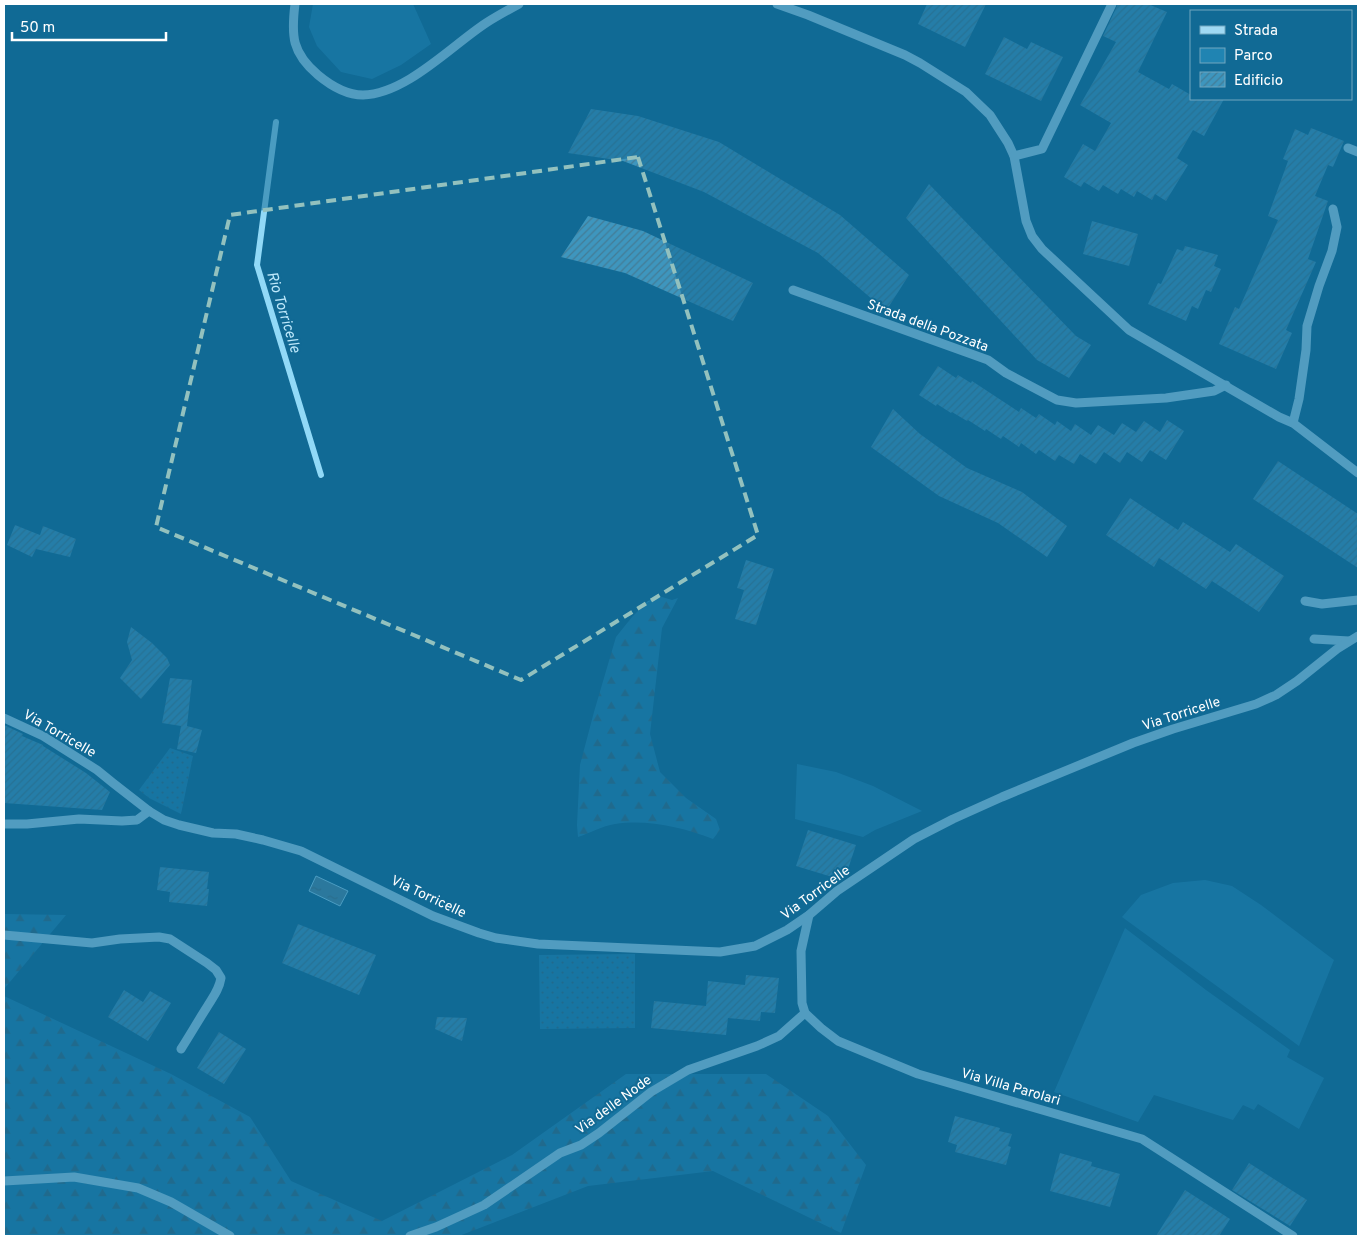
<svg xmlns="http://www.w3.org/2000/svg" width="1362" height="1240" font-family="Overpass,sans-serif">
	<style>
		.green { fill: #2084b2 }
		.forest { fill: url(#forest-firs) }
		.garden { fill: url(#garden-dots) }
		.water { fill: url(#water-ripples); stroke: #91d9f7 }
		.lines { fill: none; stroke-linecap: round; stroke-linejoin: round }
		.stream { stroke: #91d9f7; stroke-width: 6 }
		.building { fill: url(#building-hatch) }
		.minor { stroke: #a0d9f3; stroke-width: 9 }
		.marked { fill: none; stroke: #93c1be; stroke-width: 4; stroke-dasharray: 10 6; stroke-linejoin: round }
		.labels { text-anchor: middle; stroke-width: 4; stroke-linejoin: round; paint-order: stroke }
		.street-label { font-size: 14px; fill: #fff; stroke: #116a95 }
		.water-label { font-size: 15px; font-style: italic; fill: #bde8fb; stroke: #116a95 }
	</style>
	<defs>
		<pattern id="forest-firs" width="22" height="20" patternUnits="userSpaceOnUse" patternTransform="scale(1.25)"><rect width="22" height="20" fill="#2084b2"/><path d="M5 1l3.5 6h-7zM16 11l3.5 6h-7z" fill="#346b84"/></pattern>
		<pattern id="garden-dots" width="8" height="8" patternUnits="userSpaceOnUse" patternTransform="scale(1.25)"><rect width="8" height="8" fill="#2084b2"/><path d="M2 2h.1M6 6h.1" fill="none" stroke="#346b84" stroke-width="1.8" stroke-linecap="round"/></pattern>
		<pattern id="water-ripples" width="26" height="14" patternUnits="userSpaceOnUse" patternTransform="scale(1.25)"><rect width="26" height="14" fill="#4c8ba7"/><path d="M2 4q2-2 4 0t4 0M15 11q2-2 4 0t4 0" fill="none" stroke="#4c7283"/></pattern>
		<pattern id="building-hatch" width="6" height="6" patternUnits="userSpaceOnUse" patternTransform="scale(1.25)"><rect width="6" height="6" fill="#3e96be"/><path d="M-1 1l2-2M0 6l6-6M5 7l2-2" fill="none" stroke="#437c96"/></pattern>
	</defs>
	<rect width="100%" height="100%" fill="#116a95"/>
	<!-- green -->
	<g class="green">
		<polygon points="313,4 413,4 431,44 401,65 372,79 341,72 317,46 309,27"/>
		<polygon points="797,764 836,772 873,786 922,811 875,830 863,837 795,819"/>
		<polygon points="1205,880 1232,886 1261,905 1334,960 1299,1046 1122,917 1141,895 1173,883"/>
		<polygon points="1125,928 1206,990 1290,1050 1287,1057 1324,1078 1299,1129 1258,1104 1254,1110 1243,1105 1233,1120 1154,1095 1138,1122 1054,1092"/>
	</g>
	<!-- forest -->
	<g class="forest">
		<path d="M662,597L672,600L678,598L662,628L650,734L660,772L686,798L716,819L720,830L713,839C682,827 647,819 615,824C602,826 590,833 578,837L577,825L580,765L594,712L616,637L632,617L648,601Z"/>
		<polygon points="4,914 66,915 4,989"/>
		<polygon points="4,996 171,1074 250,1117 291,1181 382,1221 512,1155 626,1074 766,1074 828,1116 866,1165 841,1233 713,1171 588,1186 459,1236 4,1236"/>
	</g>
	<!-- garden -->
	<g class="garden">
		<polygon points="170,748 193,756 181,814 149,798 139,790"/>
		<polygon points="635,954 635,1028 540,1029 539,955"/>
	</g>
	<!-- water -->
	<polygon class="water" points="316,876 348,891 340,906 309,891"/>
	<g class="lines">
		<!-- stream -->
		<polyline class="stream" points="276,122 257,265 321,475"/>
	</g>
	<!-- building -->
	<g class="building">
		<polygon points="927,4 986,4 965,47 918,24"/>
		<polygon points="1118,4 1148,4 1167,12 1138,72 1169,89 1172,84 1191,95 1191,99 1224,99 1204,136 1193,130 1177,158 1188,165 1166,201 1155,194 1152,200 1137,191 1134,197 1121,189 1118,194 1103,185 1099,191 1084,182 1081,187 1064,177 1083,144 1095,151 1111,123 1080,105 1116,42 1103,36"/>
		<polygon points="1004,37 1027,49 1031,42 1063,57 1041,101 985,74"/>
		<polygon points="591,109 638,116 719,142 840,215 909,275 886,311 818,253 704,192 623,161 568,153"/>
		<polygon points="1311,128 1344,141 1333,167 1328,165 1315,196 1328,201 1308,259 1316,262 1286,330 1292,333 1276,369 1219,344 1235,307 1239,309 1278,220 1268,216 1288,161 1283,159 1295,129 1308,135"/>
		<polygon points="929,184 1076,336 1091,345 1069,378 1037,360 906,218"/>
		<polygon points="588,216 643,231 753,283 733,321 625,273 561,257"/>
		<polygon points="1092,221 1138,234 1129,266 1083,254"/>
		<polygon points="1185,246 1218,255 1214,266 1221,269 1211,292 1206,290 1198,309 1192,306 1186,321 1148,304 1158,283 1161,284 1177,249 1183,251"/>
		<polygon points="938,366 956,378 958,375 971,383 972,381 1019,412 1021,408 1036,418 1039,414 1055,425 1057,421 1071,431 1075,424 1091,435 1098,425 1114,435 1122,423 1136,432 1144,421 1160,432 1167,420 1184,431 1166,460 1150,450 1142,462 1127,452 1120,463 1104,452 1096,464 1080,454 1074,464 1059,455 1055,461 1039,450 1036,454 1021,443 1019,447 1003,436 1001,439 986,429 985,431 968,420 967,421 952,412 951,413 937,404 936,406 919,395"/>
		<polygon points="893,409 920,434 967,468 1022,492 1067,526 1047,557 998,523 939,496 871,447"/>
		<polygon points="1278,461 1358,514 1358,568 1253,499"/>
		<polygon points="1130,498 1178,530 1183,522 1230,552 1236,544 1284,576 1259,612 1212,581 1206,589 1159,558 1154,567 1106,535"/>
		<polygon points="15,525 40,535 43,526 76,539 70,557 36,549 32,557 7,545"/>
		<polygon points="746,560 774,569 756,625 735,619 744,590 737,588"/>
		<polygon points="131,627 152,643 167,658 170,665 141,699 120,678 132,660 127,642"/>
		<polygon points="170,678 192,680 187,726 202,730 196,753 177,749 181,726 162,723"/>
		<polygon points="4,725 23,734 22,736 43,745 43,746 86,773 110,792 102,810 4,803"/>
		<polygon points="808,830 856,845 845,878 842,880 796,866"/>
		<polygon points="160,867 209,872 207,889 209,889 207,906 169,902 170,892 157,890"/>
		<polygon points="298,924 376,955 359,995 282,963"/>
		<polygon points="746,975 779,978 775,1013 761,1012 760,1021 728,1018 726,1035 651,1028 654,1001 706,1006 708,981 745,985"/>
		<polygon points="124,990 143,1002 150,991 171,1003 148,1041 108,1017"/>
		<polygon points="437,1017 467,1018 462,1041 435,1029"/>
		<polygon points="219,1032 246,1049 224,1084 197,1068"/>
		<polygon points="955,1116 1000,1128 999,1131 1012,1134 1008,1146 1011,1147 1006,1165 955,1152 957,1145 948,1142"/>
		<polygon points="1060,1153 1092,1162 1091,1166 1120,1174 1110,1207 1050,1191"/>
		<polygon points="1249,1163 1307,1200 1290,1226 1232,1190"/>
		<polygon points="1185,1190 1230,1219 1219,1236 1156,1236"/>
	</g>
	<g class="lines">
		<!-- minor -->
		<g class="minor">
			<path d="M295,4C291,36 292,53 318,75C330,85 347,95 363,95C406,94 451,46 486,23C497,16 508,10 519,4"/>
			<polyline points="777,4 808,15 905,55 920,63 966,92 990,115 1008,143 1014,156 1026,221 1032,236 1042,249 1129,330 1279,417 1293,423 1358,473"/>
			<polyline points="1348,148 1358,152"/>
			<polyline points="1014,156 1042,149 1112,4"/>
			<polyline points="793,290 924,337 988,360 1006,373 1057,400 1076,403 1166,398 1214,391 1226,385"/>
			<polyline points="1293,423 1299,399 1306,350 1307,326 1319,286 1332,251 1337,227 1333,209"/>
			<polyline points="1305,601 1322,604 1358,600"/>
			<polyline points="1314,639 1349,641"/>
			<polyline points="4,718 43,736 97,770 113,783 149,811 164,820 179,825 213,833 236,834 263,840 301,851 433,916 479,933 496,938 538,944 720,952 755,946 787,930 809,915 837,891 914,839 953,819 1002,797 1133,743 1173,729 1256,704 1276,695 1297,681 1337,649 1358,636"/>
			<polyline points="4,824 27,824 79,819 122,821 137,820 149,811"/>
			<polyline points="809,915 801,951 802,1003 805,1013 821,1028 838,1041 918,1074 1142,1139 1293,1236"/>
			<path d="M4,935L92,943L120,939L159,937L170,939L207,963L216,970L221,978C219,990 213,997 207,1007C198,1021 190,1035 181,1049"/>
			<polyline points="4,1181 74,1177 138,1188 171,1202 230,1236"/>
			<polyline points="410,1236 436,1227 484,1205 560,1153 581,1145 599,1133 651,1092 688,1070 757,1046 779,1036 805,1013"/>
		</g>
	</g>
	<!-- marked area -->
	<path d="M0 0H1362V1240H0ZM638,157L758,535L521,680L156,527L230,215Z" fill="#116a95" fill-opacity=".55" fill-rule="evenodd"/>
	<path class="marked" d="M638,157L758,535L521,680L156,527L230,215Z"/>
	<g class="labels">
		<!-- street labels -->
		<g class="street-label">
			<text transform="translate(928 325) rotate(20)" y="5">Strada della Pozzata</text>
			<text transform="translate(1181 713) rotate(-18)" y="5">Via Torricelle</text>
			<text transform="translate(60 733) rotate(30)" y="5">Via Torricelle</text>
			<text transform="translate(815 892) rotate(-36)" y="5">Via Torricelle</text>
			<text transform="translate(429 896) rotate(25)" y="5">Via Torricelle</text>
			<text transform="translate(1011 1086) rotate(16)" y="5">Via Villa Parolari</text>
			<text transform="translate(613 1104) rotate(-36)" y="5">Via delle Node</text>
		</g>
		<!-- water labels -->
		<g class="water-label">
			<text transform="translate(284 312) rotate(73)" y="5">Rio Torricelle</text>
		</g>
	</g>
	<!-- border -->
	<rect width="1362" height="1240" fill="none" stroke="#ffffff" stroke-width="10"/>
	<!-- legend -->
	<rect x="1190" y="10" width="162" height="90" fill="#116a95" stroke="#70a6bf"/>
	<rect x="1200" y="26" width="25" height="8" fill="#a0d9f3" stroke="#70a6bf"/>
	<text x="1234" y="35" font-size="15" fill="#ffffff">Strada</text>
	<rect x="1200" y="48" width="25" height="15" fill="#2084b2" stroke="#70a6bf"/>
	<text x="1234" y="60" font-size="15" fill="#ffffff">Parco</text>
	<rect x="1200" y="72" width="25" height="15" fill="url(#building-hatch)" stroke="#70a6bf"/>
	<text x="1234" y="85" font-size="15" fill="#ffffff">Edificio</text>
	<!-- scale -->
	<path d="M12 32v8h154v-8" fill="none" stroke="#ffffff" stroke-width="2.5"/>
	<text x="20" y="32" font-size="15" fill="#ffffff" stroke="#116a95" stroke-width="4" paint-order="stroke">50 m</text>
</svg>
